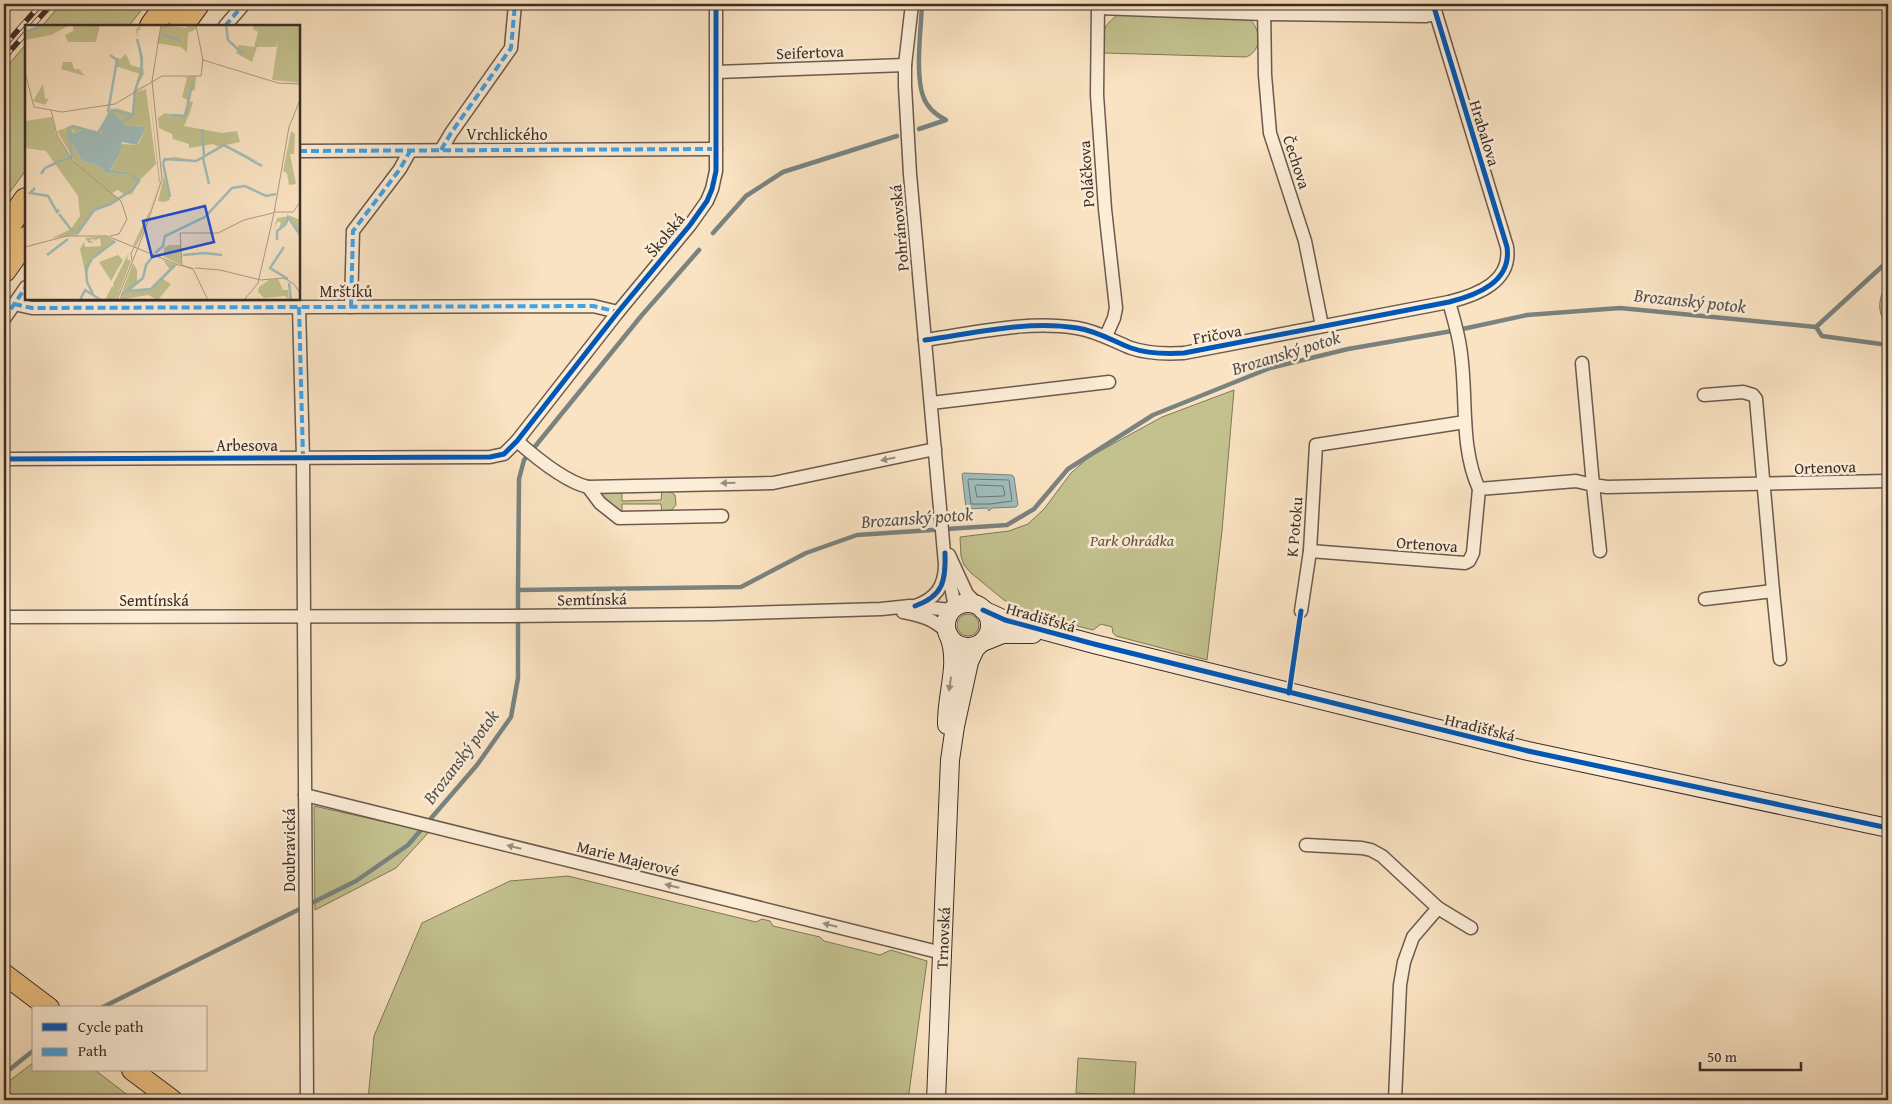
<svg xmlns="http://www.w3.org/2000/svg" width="1892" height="1104" font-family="'Gentium Book Plus',serif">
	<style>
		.green { fill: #c3c28f; stroke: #80785b }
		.water { fill: #a1bdbb; stroke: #798380 }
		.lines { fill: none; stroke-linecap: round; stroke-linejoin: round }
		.shore { stroke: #6e7571; stroke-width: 1 }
		.stream { stroke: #798380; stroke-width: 4.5 }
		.street-casing { stroke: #6c5a4e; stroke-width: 15 }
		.secondary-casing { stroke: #3c2d27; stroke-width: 20 }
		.primary-casing { stroke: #3c2d27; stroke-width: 22 }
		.highway-casing { stroke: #3c2d27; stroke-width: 26 }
		.street { stroke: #fcedd7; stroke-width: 12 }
		.secondary { stroke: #fcedd7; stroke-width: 18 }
		.primary { stroke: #edc281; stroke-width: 20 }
		.highway { stroke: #edc281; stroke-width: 24 }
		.rail-casing { stroke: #3c2d27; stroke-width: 5.5 }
		.rail { stroke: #fcedd7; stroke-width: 4; stroke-dasharray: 11; stroke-linecap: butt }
		.quiet { stroke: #3fa3eb; stroke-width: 4; stroke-dasharray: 8 4; stroke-linecap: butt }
		.cycleway-casing { stroke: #fcedd7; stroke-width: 8 }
		.cycleway { stroke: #0057b8; stroke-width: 5 }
		.oneway { fill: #9c8d7f }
		.labels { text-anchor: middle; stroke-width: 5; stroke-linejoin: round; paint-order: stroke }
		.street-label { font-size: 16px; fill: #3c2d27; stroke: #fcedd7 }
		.park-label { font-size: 16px; font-style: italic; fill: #5e5241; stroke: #fcedd7 }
		.water-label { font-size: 18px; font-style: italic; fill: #55514c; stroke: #fcedd7 }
		.inset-river { fill: none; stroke: #a1bdbb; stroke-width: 2.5 }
		.inset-road { fill: none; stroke: #ae9a84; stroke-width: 1 }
		.view { fill: #1d4ed8; fill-opacity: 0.15; stroke: #1d4ed8; stroke-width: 2.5 }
		.inset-edge { fill: none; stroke: #3c2d27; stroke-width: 2.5 }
	</style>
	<rect width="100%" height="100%" fill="#fae3c2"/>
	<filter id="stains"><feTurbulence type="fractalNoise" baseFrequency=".004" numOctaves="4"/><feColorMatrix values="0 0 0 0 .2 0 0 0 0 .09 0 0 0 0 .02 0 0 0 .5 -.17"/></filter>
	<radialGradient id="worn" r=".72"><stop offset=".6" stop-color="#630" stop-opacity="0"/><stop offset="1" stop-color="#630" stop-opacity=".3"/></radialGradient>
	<!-- green -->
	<g class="green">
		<polygon points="61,4 146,4 129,26 42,26"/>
		<path d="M1120,14L1248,18C1261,27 1263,51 1246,57L1103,53C1103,33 1101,25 1120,14Z"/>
		<polygon points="26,44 26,170 4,200 4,70"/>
		<path d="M1888,284V325C1876,314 1878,296 1888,284Z"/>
		<polygon points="1234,390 1222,531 1207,660 1116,636 1113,633 1112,627 1101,624 1093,630 1027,613 1004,600 971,573 964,565 961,556 960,537 1009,531 1028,524 1044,509 1071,473 1089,457 1162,417"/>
		<polygon points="668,490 675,495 676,505 669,513 662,514 661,504 622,504 622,515 601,496 602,493 622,491 622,501 661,500 662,491"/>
		<circle cx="968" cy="625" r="11"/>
		<polygon points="314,806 429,832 396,868 315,910"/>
		<polygon points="568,876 756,922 762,919 770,921 773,926 820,937 824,941 880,955 891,950 927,961 908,1100 368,1100 374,1036 422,923 510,881"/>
		<polygon points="1078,1058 1136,1062 1134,1096 1076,1093"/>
		<polygon points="34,1062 34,1070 95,1070 134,1100 4,1100 4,1085"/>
	</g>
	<!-- water -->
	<polygon class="water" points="964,473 1012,475 1014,477 1018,505 1016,507 992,508 989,511 987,508 966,509 962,474"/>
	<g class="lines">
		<!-- shore -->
		<g class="shore">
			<polygon points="969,479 1009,480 1012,501 990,504 971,504 968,481"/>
			<polygon points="977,485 1003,486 1005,495 1003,496 977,497 975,487"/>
		</g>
		<!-- stream -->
		<g class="stream">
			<path d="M919,129L946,120C936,115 927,108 923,96C915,73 921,29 922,4"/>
			<polyline points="713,233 746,196 783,172 897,136"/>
			<polyline points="1816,327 1822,336 1888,345"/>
			<polyline points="518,590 519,479 524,460 642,315 699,250"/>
			<polyline points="101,1008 356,881 408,845 477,765 511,717 518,678 518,590 741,587 806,553 857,535 1007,525 1034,509 1068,469 1153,415 1270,368 1348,349 1458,330 1527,315 1620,308 1816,327 1888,261"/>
			<polyline points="4,1074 34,1050"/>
		</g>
		<!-- street casing -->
		<g class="street-casing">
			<g id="street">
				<path d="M912,4L905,65V86L910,174L945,564C945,586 936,599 915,606"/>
				<polyline points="1098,4 1097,95 1105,209 1116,308 1114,318 1106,336"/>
				<polyline points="1264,4 1265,75 1270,133 1305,241 1322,326"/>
				<polyline points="1098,8 1264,14 1425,16 1436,14"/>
				<polyline points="225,26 244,4"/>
				<polyline points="717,72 905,65"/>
				<polyline points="441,150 451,133 511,48 515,4"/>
				<polyline points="299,151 716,149"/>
				<path d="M1449,302C1453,317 1458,332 1460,347C1468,394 1459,445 1479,489"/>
				<polyline points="14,304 32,308 593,306 618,312"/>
				<polyline points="299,307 303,458 307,1100"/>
				<polyline points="351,307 353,231 400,169 410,151"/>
				<polyline points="4,319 26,287"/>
				<path d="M925,340C975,333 1027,320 1077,328C1097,331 1113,341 1131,348C1148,354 1166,354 1184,353L1449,302C1477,295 1512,282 1507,247L1433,4"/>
				<polyline points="1582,363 1593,485 1607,487 1888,481"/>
				<polyline points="1704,395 1743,392 1753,395 1756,399 1773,591"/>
				<polyline points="931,403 1109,382"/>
				<path d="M517,441C534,456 566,482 588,487L773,483L935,449"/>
				<polyline points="4,459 490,457 504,454 517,441 618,312 690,225 707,201 712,189 716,171 716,4"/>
				<polyline points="588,487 600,503 619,518 722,516"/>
				<polyline points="1310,551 1465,563 1469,561 1473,553 1479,489 1576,481 1593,485 1600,551"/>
				<polyline points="949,555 967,594 980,607"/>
				<polyline points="948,571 955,607"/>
				<polyline points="1705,599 1773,591 1780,659"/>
				<polyline points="1301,611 1310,551 1316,445 1465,422"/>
				<path d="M903,612C920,615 934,619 947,632"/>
				<polyline points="4,617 507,616 714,614 881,609 910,606 952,610"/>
				<polyline points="305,795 942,953"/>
				<polyline points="1306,845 1362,848 1371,850 1382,856 1438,908"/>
				<polyline points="1395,1100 1400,985 1404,962 1413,937 1438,908 1471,928"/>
			</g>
		</g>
		<!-- secondary casing -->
		<g class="secondary-casing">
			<g id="secondary">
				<circle cx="968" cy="625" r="22"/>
				<polyline points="983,610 1005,620 1094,644 1528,751 1888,828"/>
				<polyline points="983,642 1003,634 1033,634"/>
				<path d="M947,725C946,695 960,664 949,636"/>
				<path id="s1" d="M936,1100L950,760L955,726L969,662L975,649L980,644"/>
			</g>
		</g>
		<!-- primary casing -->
		<g class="primary-casing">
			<g id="primary">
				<polyline points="4,974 49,1008"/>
				<polyline points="132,1070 172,1100"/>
			</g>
		</g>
		<!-- highway casing -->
		<g class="highway-casing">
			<g id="highway">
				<polyline points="152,26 168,4"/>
				<polyline points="181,26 197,4"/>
				<polyline points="4,231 26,200"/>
				<polyline points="4,270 26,239"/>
			</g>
		</g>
		<!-- street -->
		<use href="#street" class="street"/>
		<!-- secondary -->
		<use href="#secondary" class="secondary"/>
		<!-- primary -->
		<use href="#primary" class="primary"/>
		<!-- highway -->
		<use href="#highway" class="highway"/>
		<!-- rail casing -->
		<g class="rail-casing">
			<g id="rail">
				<polyline points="32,26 52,4"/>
				<polyline points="4,46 41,4"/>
				<polyline points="4,58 26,33"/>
			</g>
		</g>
		<!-- rail -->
		<use href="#rail" class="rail"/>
		<!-- quiet -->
		<g class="quiet">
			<polyline points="225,26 244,4"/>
			<polyline points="441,150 451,133 511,48 515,4"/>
			<polyline points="299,151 716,149"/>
			<polyline points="14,304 32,308 593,306 618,312"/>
			<polyline points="299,307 303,458"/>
			<polyline points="351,307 353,231 400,169 410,151"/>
			<polyline points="4,319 26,287"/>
		</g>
		<!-- cycleway casing -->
		<g class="cycleway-casing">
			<g id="cycleway">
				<path d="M925,340C975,333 1027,320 1077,328C1097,331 1113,341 1131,348C1148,354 1166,354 1184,353L1449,302C1477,295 1512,282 1507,247L1433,4"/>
				<polyline points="4,459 490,457 504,454 517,441 618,312 690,225 707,201 712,189 716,171 716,4"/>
				<path d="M915,606C943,596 946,581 945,553"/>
				<polyline points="983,610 1005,620 1094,644 1528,751 1888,828"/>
				<polyline points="1289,693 1301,611"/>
			</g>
		</g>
		<!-- cycleway -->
		<use href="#cycleway" class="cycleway"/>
	</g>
	<!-- one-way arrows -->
	<defs><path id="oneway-solid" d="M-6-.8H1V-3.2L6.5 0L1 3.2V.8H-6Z" transform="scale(1.25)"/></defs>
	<g class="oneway">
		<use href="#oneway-solid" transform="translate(888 459) rotate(168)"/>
		<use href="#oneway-solid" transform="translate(728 483) rotate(179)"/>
		<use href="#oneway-solid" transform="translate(950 684) rotate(98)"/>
		<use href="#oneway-solid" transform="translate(514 847) rotate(-166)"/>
		<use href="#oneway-solid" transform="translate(672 886) rotate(-166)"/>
		<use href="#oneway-solid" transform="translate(830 925) rotate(-166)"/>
	</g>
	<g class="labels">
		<!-- street labels -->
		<g class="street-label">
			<text transform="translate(810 52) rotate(-2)" y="6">Seifertova</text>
			<text transform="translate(1485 133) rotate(73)" y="6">Hrabalova</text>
			<text x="507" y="140">Vrchlického</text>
			<text transform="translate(1297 162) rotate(72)" y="6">Čechova</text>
			<text transform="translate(1086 174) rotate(-94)" y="6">Poláčkova</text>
			<text transform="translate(899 228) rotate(-95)" y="6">Pohránovská</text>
			<text transform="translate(665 235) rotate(-51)" y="6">Školská</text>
			<text x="346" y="297">Mrštíků</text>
			<text transform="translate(1217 334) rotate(-10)" y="6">Fričova</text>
			<text x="247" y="451">Arbesova</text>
			<text transform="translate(1825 467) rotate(-2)" y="6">Ortenova</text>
			<text transform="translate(1294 527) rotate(-85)" y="6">K Potoku</text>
			<text transform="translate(1427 544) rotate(4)" y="6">Ortenova</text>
			<text transform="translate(592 599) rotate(-1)" y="6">Semtínská</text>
			<text x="154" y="606">Semtínská</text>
			<text transform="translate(1041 617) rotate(16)" y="6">Hradišťská</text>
			<text transform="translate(1480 727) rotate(14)" y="6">Hradišťská</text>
			<text transform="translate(289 850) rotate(-90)" y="6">Doubravická</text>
			<text transform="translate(628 858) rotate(14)" y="6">Marie Majerové</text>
			<text dy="6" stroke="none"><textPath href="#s1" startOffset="162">Trnovská</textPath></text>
		</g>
		<!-- park labels -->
		<g class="park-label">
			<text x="1132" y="546">Park Ohrádka</text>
		</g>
		<!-- water labels -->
		<g class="water-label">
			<text transform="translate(1690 301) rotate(6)" y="6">Brozanský potok</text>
			<text transform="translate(1286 353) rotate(-17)" y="6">Brozanský potok</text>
			<text transform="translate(917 518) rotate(-4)" y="6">Brozanský potok</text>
			<text transform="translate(461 757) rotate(-53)" y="6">Brozanský potok</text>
		</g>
	</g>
	<!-- overview -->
	<g transform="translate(25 25)">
		<rect width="275" height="275" fill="#fae3c2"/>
		<path d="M0,0L3,5L18,0H45L26,10L0,15ZM48,0H75L71,17H43L40,10L48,6ZM116,0L115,4H120L113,5L112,14L116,24L119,49L110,65L121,59L109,67L115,49L90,41L91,35L85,30L95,34L101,29L106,40L116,43L111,4ZM137,0L162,3L161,0H171V4L163,8L162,28L156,22L132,18ZM229,0H275V58L247,55L253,16L251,22H232L227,37L211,28L214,20L229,22L233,7L228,4ZM38,37H47L49,44H54L60,51L36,44ZM171,51L170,65L166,66L164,76L157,72L162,53L159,52ZM18,59L20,74L24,73L20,80L8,76ZM124,61L135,156L118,208L111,221L108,220L125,185L134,159ZM121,64L131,139L114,156L107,169L100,170L93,165L87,168L50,137L32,106L47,101L75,107L83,87L91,83L107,88L109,68ZM90,89L100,100L121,102L113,120L96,119L95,128L85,146L105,150L81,148L74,141L57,136L46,116L47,104L49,108L59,105L73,111L79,106L82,92ZM165,76L168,77L165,87L159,101L197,108L212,106L215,117L201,120L235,137L197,121L178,133L184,160L177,133L171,137L147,133L139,137L140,134L150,132L171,136L194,122L188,119L164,123V119L148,114L147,109L134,103L133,93L140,88L160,92ZM27,92L31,109L48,136L94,174L69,185L52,210L27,213L46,204L55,191L53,171L21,126L0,123V96ZM266,106L270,109L269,129H265L271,159L264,160L262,148L258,146ZM139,151L145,175L139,177L133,176ZM266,191L275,195V209L265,194L253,205L256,198L253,196L249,204L252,193ZM81,211L92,217H87L66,236L61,251L55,224L59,217L60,222L76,221L75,213L71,215L72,217L69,214L64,215L69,217L64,218L60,213ZM144,220H156V240L139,232V223ZM104,227L102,234L106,236L91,275H80L87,261L89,263L88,259ZM93,230L98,235L86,256L74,237ZM138,235L152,240L138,254L146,259L133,275L123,270L94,275L108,238L112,245V257L118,253V248H119L118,254L105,266L124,264L136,255L145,245ZM253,254L258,265H263L264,275L260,271L239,273L233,267L234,262L244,255Z" fill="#c3c28f" fill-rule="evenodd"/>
		<path d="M88,87L100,100L121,102L112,120L97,117L95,128L85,145L105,148V150L81,148L74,141L57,136L46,116L45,105L49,108L59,105L76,109L82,92Z" fill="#a1bdbb"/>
		<path class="inset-river" d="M201,0L203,15L218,29M3,6L19,0M137,10L155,15M83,87L92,35L85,30M147,90L160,91L168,56M96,97L108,90L110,66L116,47L117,33L112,14M177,104L179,131M178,133L184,159M32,137L47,132L43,103L48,101L73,108L87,85L107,90M16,149L20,143L31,138M10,163L5,168L23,171L32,187L34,185M145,172L138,138L140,134L171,136L199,120L237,141M34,189L48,207M52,209L69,185L86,179L108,164L114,156L107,150M252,215V206L261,199L263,192L275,210M259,222L245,243L263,254M130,228L138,221L140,211L180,192L207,163L220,161L241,171L251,169M22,230L43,214M158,230L180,228L197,230M68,233L90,216M67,234L61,243L62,257L68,269M264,258L266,275M102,266L126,264L150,240M96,270L118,253L121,240L128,231M55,275L60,265L76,275"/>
		<path class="inset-road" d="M171,0L178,35L253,58L275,59M0,47L9,82L37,87L90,79L137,51H176L178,34M26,85L32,110L48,136L96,176L102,194L94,209L85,211M250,184L249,188L264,102L275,75M250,187H268L275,177M120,205L137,154L127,56L136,0M155,208H193L219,195L248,188M155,208L157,240M0,222L42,211H82L156,241M107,236L106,228L110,221M170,243L195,245L236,255L259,253L269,259L275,268M167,244L156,240L169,244M168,244L183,275M233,258L249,188M92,275L120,205M219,275L234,257"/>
		<path class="view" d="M180,181L189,217L127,232L118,196Z"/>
		<rect width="275" height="275" class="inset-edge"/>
	</g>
	<!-- margin -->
	<rect width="1892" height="1104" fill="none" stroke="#fae3c2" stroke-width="20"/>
	<rect x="5" y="5" width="1882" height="1094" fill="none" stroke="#3c2d27" stroke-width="2.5"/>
	<rect x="10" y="10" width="1872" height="1084" fill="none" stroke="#3c2d27"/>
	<!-- legend -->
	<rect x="32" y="1006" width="175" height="65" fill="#fcedd7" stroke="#afa091"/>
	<rect x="42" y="1023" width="25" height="8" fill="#0057b8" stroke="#afa091"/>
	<text x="78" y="1032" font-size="15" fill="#3c2d27">Cycle path</text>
	<rect x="42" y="1048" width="25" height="8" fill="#3fa3eb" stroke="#afa091"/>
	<text x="78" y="1056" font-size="15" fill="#3c2d27">Path</text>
	<!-- scale -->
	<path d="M1700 1062v8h101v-8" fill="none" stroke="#3c2d27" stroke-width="2.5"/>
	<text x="1707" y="1062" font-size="15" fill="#3c2d27" stroke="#fcedd7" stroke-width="4" paint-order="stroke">50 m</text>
	<rect width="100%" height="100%" filter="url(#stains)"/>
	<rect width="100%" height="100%" fill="url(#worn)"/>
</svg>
